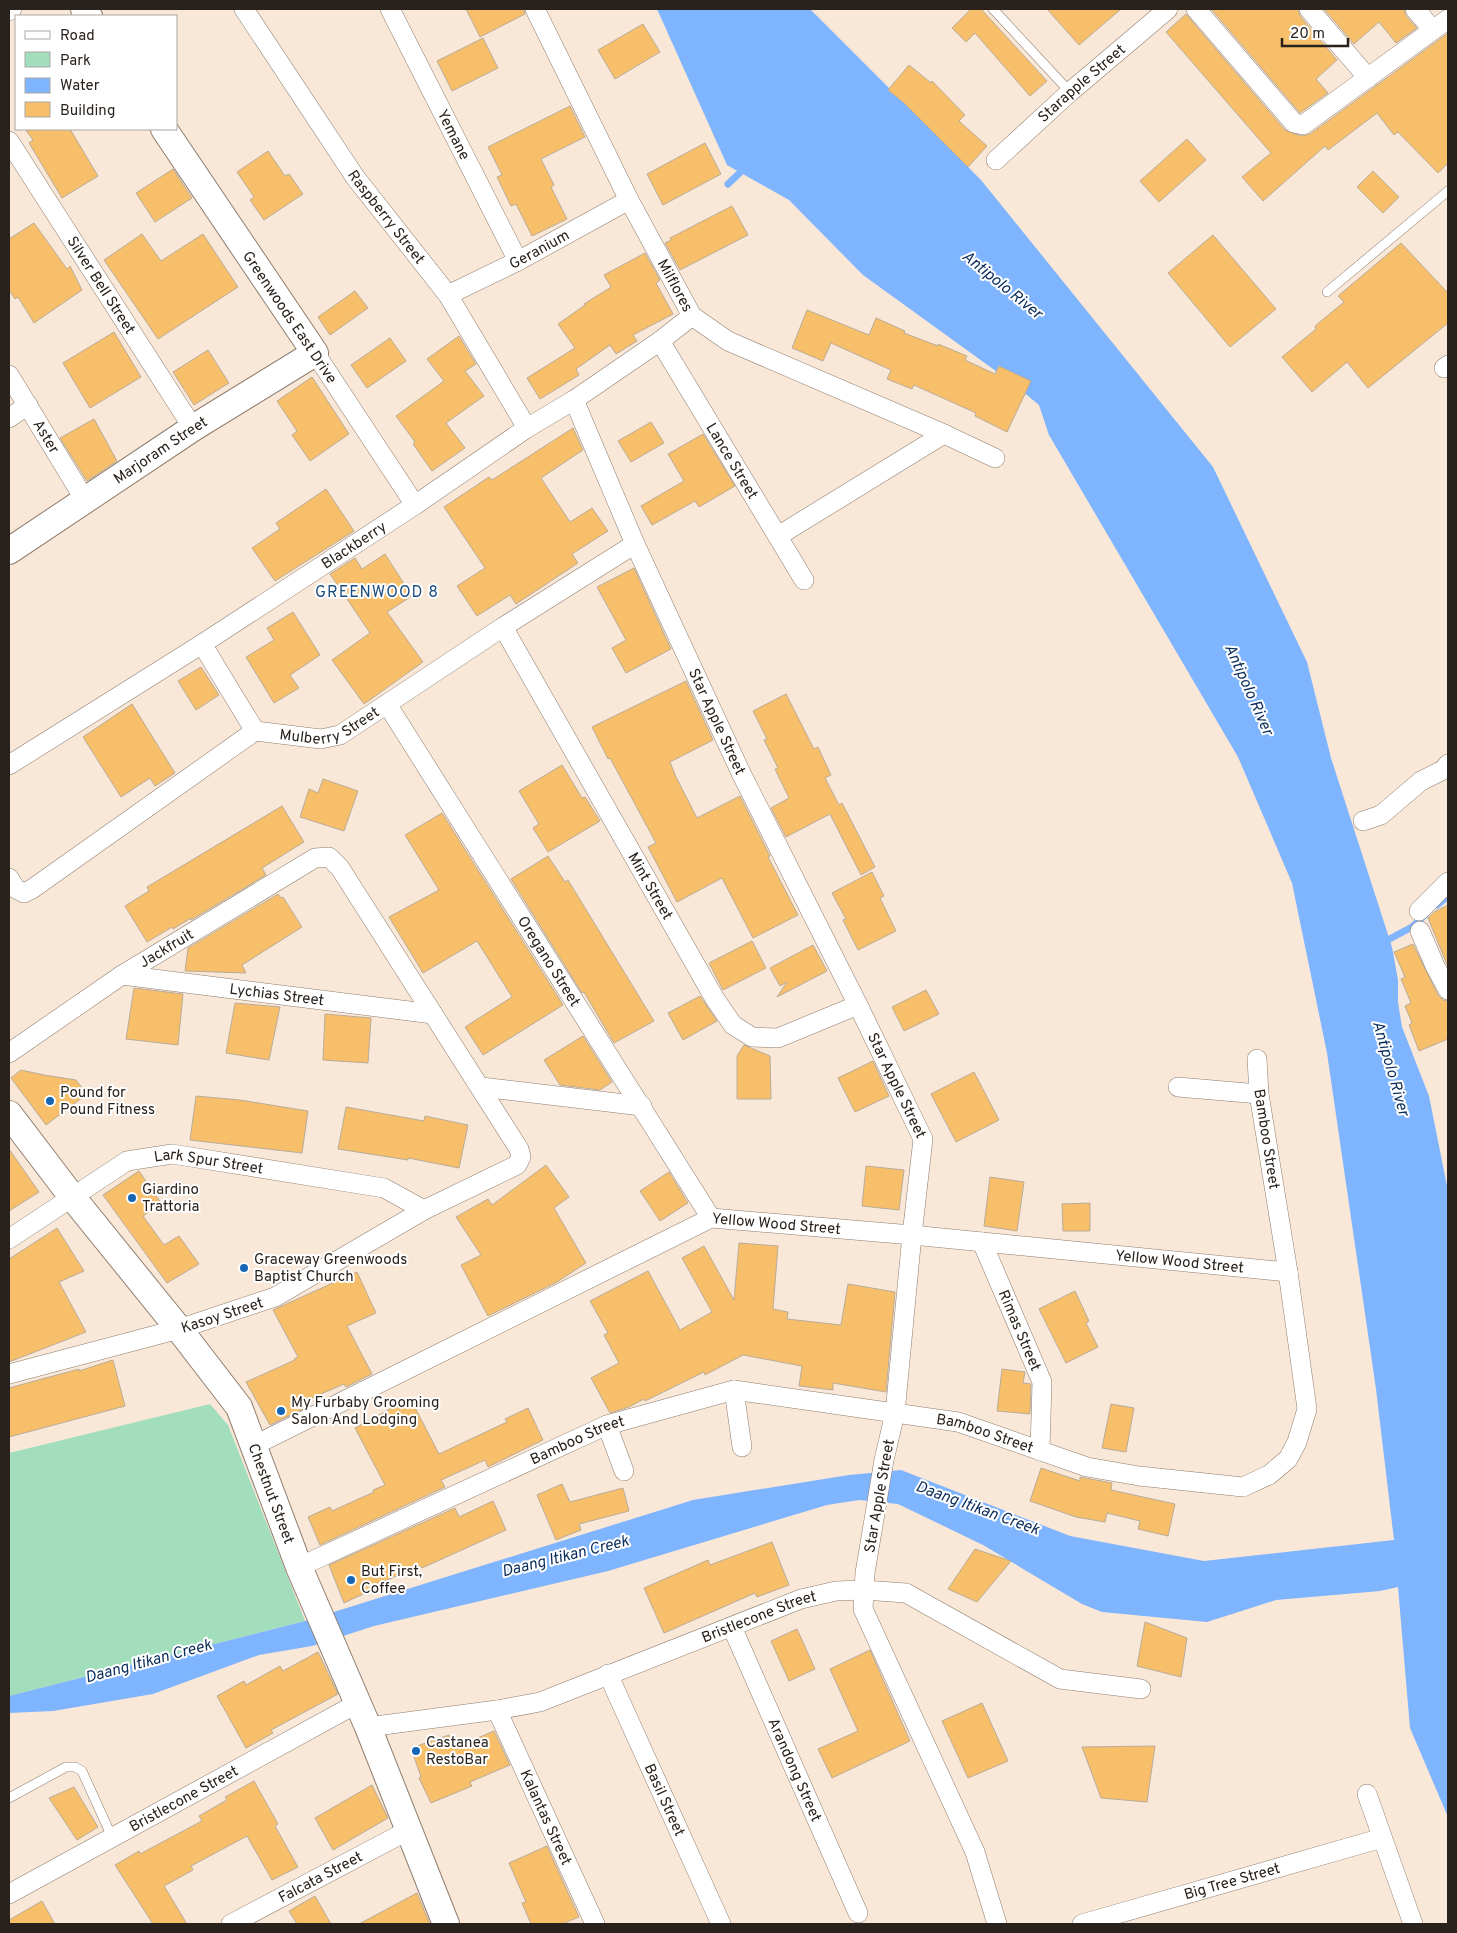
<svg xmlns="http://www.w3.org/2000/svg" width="1457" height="1933" font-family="Overpass,sans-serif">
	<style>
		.green { fill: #a3debc }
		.water { fill: #7fb4fe }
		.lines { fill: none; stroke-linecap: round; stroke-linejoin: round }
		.stream { stroke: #7fb4fe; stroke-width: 7 }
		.building { fill: #f7bf69; stroke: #b9ac9a }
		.lane-casing { stroke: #8e7d6f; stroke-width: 10 }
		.street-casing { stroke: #8e7d6f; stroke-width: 20 }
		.secondary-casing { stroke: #8e7d6f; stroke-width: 28 }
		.lane { stroke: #fff; stroke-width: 9 }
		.street { stroke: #fff; stroke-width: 19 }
		.secondary { stroke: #fff; stroke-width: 26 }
		.poi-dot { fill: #1567b6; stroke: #fff; stroke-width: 2 }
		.labels { text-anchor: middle; stroke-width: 4; stroke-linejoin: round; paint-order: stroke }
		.street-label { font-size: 15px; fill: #29221c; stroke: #fff }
		.poi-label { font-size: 15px; fill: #29221c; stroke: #fff; text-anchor: start }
		.water-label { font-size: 16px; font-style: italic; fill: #0a2d5b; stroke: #fff }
		.neighbourhood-label { font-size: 16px; letter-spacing: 1px; fill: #1c4d7f; stroke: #fff }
	</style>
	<rect width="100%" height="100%" fill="#f9e7d7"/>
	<!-- green -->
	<polygon class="green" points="210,1404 228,1425 305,1621 9,1696 9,1453"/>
	<!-- water -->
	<polygon class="water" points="657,9 810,9 981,180 1213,467 1307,662 1331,758 1392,947 1398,980 1398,1002 1402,1027 1429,1096 1448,1191 1448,1817 1410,1728 1398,1587 1380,1591 1276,1600 1207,1622 1102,1612 1082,1604 983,1545 898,1504 859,1500 827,1505 608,1571 374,1626 312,1646 259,1655 153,1694 53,1711 9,1713 9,1696 305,1621 693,1500 849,1475 901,1470 1070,1536 1204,1561 1394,1540 1376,1389 1327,1053 1292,883 1238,757 1049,435 1039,405 1011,382 863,275 789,200 727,165"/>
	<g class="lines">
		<!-- stream -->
		<g class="stream">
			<polyline points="728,184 746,167"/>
			<polyline points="1437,905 1448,896"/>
			<polyline points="1382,943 1412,927 1425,915"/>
		</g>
	</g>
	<!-- building -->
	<g class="building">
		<polygon points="466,9 524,9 525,14 480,37"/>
		<polygon points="971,9 981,9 1047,81 1030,96 975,33 966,42 952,28"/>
		<polygon points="1047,9 1121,9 1079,45"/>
		<polygon points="1211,9 1298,9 1300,16 1337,60 1316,79 1328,93 1300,113"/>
		<polygon points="1324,9 1404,9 1406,16 1417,28 1396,43 1379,22 1354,44"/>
		<polygon points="1186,14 1285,130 1301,136 1310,134 1448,33 1448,163 1438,173 1398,132 1394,135 1377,113 1328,150 1325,146 1263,201 1242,177 1271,153 1166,32"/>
		<polygon points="643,24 660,52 615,79 598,50"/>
		<polygon points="483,38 498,68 452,91 437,61"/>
		<polygon points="909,65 931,83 932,81 965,115 959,121 987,146 968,167 904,103 888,90"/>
		<polygon points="570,106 585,137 541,159 554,185 551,187 567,219 532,236 516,204 511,206 497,177 502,175 488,147"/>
		<polygon points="25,129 70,129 98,176 62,198 29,143 33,140"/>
		<polygon points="1187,139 1206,160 1159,202 1140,181"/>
		<polygon points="705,143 721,174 663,205 647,174"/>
		<polygon points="268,151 285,176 289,174 303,194 264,220 250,200 254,197 237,172"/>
		<polygon points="173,169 192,198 155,222 136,193"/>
		<polygon points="1373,171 1399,197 1383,213 1357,187"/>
		<polygon points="732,206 748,235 680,270 665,243 671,240 670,238"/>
		<polygon points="34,223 67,269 70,266 82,290 34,323 18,297 15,299 9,290 9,239"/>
		<polygon points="142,234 161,261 203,234 238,287 158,339 104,260"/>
		<polygon points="1213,235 1276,309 1230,347 1168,273"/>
		<polygon points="1401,243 1448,293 1448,323 1368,388 1347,362 1312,392 1282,357 1316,329 1315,326 1344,302 1338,296"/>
		<polygon points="645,253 660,280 656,283 673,314 633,335 637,341 616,354 610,345 576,369 579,375 540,399 527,378 575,348 558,324 585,305 584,304 611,287 604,275"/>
		<polygon points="355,291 368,308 330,335 318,317"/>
		<polygon points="807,310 869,335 876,318 905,331 904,333 938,346 938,344 967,356 965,360 995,374 999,366 1031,381 1007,432 975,416 976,413 914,385 912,389 887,379 891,370 831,343 823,361 792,348"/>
		<polygon points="114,332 141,377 90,408 63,363"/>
		<polygon points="459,336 476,364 465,371 484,396 446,423 465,448 432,471 413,444 415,442 396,416 444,381 427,359"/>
		<polygon points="390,338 406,361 367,388 351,365"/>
		<polygon points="208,350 229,383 194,405 173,372"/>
		<polygon points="312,377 349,434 310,461 292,435 297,431 277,401"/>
		<polygon points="94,419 117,461 87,481 60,438"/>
		<polygon points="651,422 664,443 631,462 618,441"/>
		<polygon points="573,428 583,450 541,478 570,522 592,508 608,531 572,554 578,563 516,604 510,595 477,616 457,586 485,568 444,507 489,477 492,480"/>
		<polygon points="703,434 735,486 699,507 695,501 652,525 641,506 684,481 668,454"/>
		<polygon points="326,489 354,531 275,581 252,548 280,529 276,523"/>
		<polygon points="385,554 412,596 387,612 423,662 364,704 332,660 370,633 330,574 355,558 362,569"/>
		<polygon points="634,568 671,649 626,673 612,648 626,640 597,587"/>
		<polygon points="293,612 320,655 290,675 299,688 274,703 246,657 274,640 267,628"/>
		<polygon points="201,667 219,695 196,710 178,681"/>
		<polygon points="686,681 713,740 670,762 676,777 697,818 740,796 770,856 768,857 798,915 753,938 722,878 677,902 648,847 656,843 610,758 608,759 592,727"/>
		<polygon points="786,694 814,749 818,747 831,775 825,778 839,805 842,803 875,867 861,875 830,814 786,837 771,808 789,798 775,769 778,768 764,740 767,739 753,711"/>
		<polygon points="132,704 175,773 155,786 150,778 121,797 83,737"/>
		<polygon points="562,765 582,798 585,797 600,821 548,852 533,828 539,824 519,791"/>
		<polygon points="323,779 358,791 344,831 300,817 309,789 318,793"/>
		<polygon points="282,806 304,842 262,868 266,875 191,920 191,918 173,929 172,927 147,942 125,906 149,891 147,887"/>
		<polygon points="442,813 563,1005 483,1055 465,1027 512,997 477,941 423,973 389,917 439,890 405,835"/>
		<polygon points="548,856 565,882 568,880 654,1021 614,1043 584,992 582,993 511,879"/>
		<polygon points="872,872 884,896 880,898 896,931 858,950 843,920 846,919 832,893"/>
		<polygon points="278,894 281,898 283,897 302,927 242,965 246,973 185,971 188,948"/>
		<polygon points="1448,905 1448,967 1428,918 1434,912"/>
		<polygon points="752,941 766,968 723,990 709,963"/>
		<polygon points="1413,944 1438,995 1443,1000 1448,1001 1448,1039 1419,1051 1409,1025 1412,1023 1405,1006 1411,1003 1401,979 1405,977 1394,952"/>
		<polygon points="813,945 827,971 777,997 787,982 780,986 770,968"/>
		<polygon points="134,988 183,994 178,1045 126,1039"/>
		<polygon points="926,990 939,1014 904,1031 892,1007"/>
		<polygon points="700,996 717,1021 683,1040 668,1013"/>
		<polygon points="235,1003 280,1007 269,1060 226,1053"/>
		<polygon points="325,1014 371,1018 368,1063 323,1060"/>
		<polygon points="583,1036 612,1082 600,1090 560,1085 544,1060"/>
		<polygon points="744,1045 770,1056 771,1099 737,1099 737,1056"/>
		<polygon points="873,1061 889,1096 855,1112 838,1078"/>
		<polygon points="21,1070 44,1075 76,1080 87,1094 46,1125 11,1078"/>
		<polygon points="974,1072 999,1120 956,1142 931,1094"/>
		<polygon points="196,1096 240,1100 308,1111 302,1153 190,1140"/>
		<polygon points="346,1107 424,1121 425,1116 468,1125 459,1168 408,1158 408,1160 338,1149"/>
		<polygon points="9,1149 39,1192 9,1211"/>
		<polygon points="546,1165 569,1197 554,1208 586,1263 557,1282 488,1316 461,1265 481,1255 456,1217 488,1199 492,1205"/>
		<polygon points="866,1166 904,1170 899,1210 862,1206"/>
		<polygon points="139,1171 161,1203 143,1216 164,1245 179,1236 199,1264 167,1283 103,1195"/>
		<polygon points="669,1172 688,1203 660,1221 640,1191"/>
		<polygon points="990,1177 1024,1182 1017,1231 984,1226"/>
		<polygon points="1090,1203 1090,1231 1063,1231 1062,1204"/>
		<polygon points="57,1228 84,1271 59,1282 86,1332 9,1362 9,1259"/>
		<polygon points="739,1243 778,1246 773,1309 788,1312 787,1319 841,1325 848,1284 895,1292 886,1392 833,1383 833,1390 799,1386 802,1366 743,1355 705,1375 704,1372 645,1401 644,1399 629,1407 610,1413 591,1378 619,1363 604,1335 608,1333 590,1301 648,1271 680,1330 712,1312 682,1258 704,1246 734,1300"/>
		<polygon points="357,1272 376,1313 347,1326 372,1374 346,1387 344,1384 300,1403 303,1409 270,1425 246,1382 295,1360 294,1359 298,1357 273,1310"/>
		<polygon points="1075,1291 1089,1321 1086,1323 1098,1347 1066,1363 1039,1309"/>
		<polygon points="113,1360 125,1406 9,1437 9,1388 79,1369 79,1371"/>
		<polygon points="1002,1369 1025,1372 1023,1383 1031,1384 1030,1414 997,1411"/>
		<polygon points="410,1398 439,1454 507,1422 505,1419 528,1408 543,1440 488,1467 485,1460 441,1480 445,1487 320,1545 308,1517 330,1507 332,1511 374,1492 373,1490 385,1485 355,1428"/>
		<polygon points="1111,1404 1134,1408 1126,1452 1102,1448"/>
		<polygon points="1041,1468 1080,1481 1080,1477 1112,1483 1111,1490 1175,1504 1168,1536 1138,1529 1140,1521 1107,1513 1105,1522 1076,1517 1030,1501"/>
		<polygon points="562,1484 570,1502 623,1488 629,1511 579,1524 581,1530 556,1540 537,1495"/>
		<polygon points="493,1501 506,1530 422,1568 420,1566 373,1586 374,1589 344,1603 329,1565 455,1508 459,1517"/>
		<polygon points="772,1542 789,1585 757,1597 755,1593 664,1633 644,1588 708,1560 710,1565"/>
		<polygon points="975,1549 1011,1561 977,1602 948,1589"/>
		<polygon points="1145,1622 1187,1638 1181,1677 1137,1666"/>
		<polygon points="797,1629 815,1669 789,1681 771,1641"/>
		<polygon points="870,1650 910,1741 832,1778 818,1749 858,1731 830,1669"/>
		<polygon points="318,1652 338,1694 271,1730 273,1733 246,1748 217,1696 244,1681 246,1685 280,1666 283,1671"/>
		<polygon points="982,1703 1008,1761 968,1778 942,1721"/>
		<polygon points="494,1731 510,1765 470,1782 472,1786 431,1803 419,1778 421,1777 411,1748 449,1735 454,1748"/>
		<polygon points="1155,1746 1147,1802 1101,1798 1082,1747"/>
		<polygon points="254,1781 278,1824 275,1826 298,1867 272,1880 247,1836 191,1866 193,1870 164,1886 187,1924 153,1924 115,1865 139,1851 140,1854 202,1821 199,1816 227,1800 225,1797"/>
		<polygon points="372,1785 388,1818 333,1850 315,1818"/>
		<polygon points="74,1787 98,1827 77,1840 49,1798"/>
		<polygon points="547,1846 579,1917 562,1924 531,1924 522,1903 526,1902 509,1863"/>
		<polygon points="417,1893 430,1924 359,1924"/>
		<polygon points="315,1896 331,1924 297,1924 289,1911"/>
		<polygon points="42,1901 55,1924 9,1924 9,1920"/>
	</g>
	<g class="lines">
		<!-- lane casing -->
		<g class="lane-casing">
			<g id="lane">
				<polyline points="993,9 1070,92"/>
				<polyline points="1327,292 1448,191"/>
				<polyline points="9,1798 66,1767 75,1767 82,1771 112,1837"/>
			</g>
		</g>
		<!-- street casing -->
		<g class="street-casing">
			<g id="street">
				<path id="s1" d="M244,9L355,177L448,295L527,428"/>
				<path id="s2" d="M390,9L518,261"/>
				<path id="s3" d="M535,9L629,200L692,316L728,341L944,434L995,458"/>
				<polyline points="1196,9 1294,123 1303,125 1448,19"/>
				<polyline points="1309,9 1368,78"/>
				<polyline points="1415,9 1433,30"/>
				<polyline points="9,11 12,9"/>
				<path id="s4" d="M9,141L193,428"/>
				<path id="s5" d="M996,160L1070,92L1168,9"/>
				<path id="s6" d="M448,295L518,261L629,200"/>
				<path id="s7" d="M660,341L804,580"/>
				<polyline points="315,353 415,505"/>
				<polyline points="1444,368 1448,365"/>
				<path id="s8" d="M9,375L85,500"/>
				<path id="s9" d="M574,400L635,544L741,773L858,1005L923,1139L912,1235L895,1413L884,1460L865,1573L863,1609L975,1852L997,1924"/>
				<polyline points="9,418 28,405"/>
				<polyline points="778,536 944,434"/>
				<path id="s10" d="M503,627L715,999L733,1025L752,1037L778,1038L858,1005"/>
				<polyline points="202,644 255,731"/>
				<path id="s11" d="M387,704L711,1218"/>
				<path id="s12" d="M9,765L202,644L415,505L527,428L574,400L660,341L692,316"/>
				<polyline points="1363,821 1381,815 1421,781 1443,770 1448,764"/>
				<path id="s13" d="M9,878L16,889L24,893L32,889L255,731L321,739L340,735L503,627L635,544"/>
				<polyline points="1419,911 1448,882"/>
				<polyline points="1420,931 1435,966 1448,990"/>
				<path id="s14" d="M122,975L433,1014"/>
				<path id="s15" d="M9,1053L122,975L315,858L329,857L340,868L519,1149L521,1157L517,1165L424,1210L275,1297L179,1329L9,1374"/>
				<polyline points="481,1087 642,1106"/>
				<polyline points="1178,1087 1259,1094"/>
				<path id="s16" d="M9,1239L127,1161L172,1154L384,1188L424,1210"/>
				<path id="s17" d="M982,1242L1042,1382L1040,1451"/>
				<polyline points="734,1390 742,1447"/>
				<polyline points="607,1425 624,1471"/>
				<path id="s18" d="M255,1445L711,1218L912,1235L1288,1272"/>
				<path id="s19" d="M299,1567L607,1425L734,1390L958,1422L1087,1467L1139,1476L1243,1487L1269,1475L1288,1459L1297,1442L1307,1409L1288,1272L1259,1094L1257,1059"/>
				<path id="s20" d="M732,1627L858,1913"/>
				<path id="s21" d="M608,1674L721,1924"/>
				<path id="s22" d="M497,1710L595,1924"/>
				<path id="s23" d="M368,1727L497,1710L540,1702L801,1599L836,1591L863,1590L906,1593L1060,1679L1141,1689"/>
				<polyline points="1367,1794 1413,1924"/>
				<path id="s24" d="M9,1894L358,1703"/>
				<path id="s25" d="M231,1924L409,1830"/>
				<path id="s26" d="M1082,1924L1382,1838"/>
			</g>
		</g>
		<!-- secondary casing -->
		<g class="secondary-casing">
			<g id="secondary">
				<polyline points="84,9 89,16"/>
				<path id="s27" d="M9,551L193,428L315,353L164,129"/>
				<path id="s28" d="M9,1114L73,1198L179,1329L239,1407L299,1567L368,1727L446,1924"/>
			</g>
		</g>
		<!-- lane -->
		<use href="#lane" class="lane"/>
		<!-- street -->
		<use href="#street" class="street"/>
		<!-- secondary -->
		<use href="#secondary" class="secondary"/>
	</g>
	<!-- markers -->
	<g class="poi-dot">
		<circle cx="50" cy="1101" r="5"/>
		<circle cx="132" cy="1198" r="5"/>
		<circle cx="244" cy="1268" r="5"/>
		<circle cx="281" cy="1411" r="5"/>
		<circle cx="351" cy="1580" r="5"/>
		<circle cx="416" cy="1751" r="5"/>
	</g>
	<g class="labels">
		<!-- street labels -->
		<g class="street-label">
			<text dy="5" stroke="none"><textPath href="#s5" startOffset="115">Starapple Street</textPath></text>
			<text dy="5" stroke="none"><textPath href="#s2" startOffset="141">Yemane</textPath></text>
			<text dy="5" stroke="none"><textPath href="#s1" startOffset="252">Raspberry Street</textPath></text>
			<text dy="5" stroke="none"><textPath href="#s6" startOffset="102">Geranium</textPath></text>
			<text dy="5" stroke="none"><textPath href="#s4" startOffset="171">Silver Bell Street</textPath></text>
			<text dy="5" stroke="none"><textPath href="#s3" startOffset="310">Milflores</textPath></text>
			<text transform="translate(290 317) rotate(56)" y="5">Greenwoods East Drive</text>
			<text dy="5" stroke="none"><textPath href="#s8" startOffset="72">Aster</textPath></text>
			<text dy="5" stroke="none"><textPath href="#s27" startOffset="182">Marjoram Street</textPath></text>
			<text dy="5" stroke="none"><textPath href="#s7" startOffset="140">Lance Street</textPath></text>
			<text dy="5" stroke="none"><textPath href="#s12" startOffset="409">Blackberry</textPath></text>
			<text dy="5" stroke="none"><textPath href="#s13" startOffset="382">Mulberry Street</textPath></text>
			<text dy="5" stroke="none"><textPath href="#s9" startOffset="352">Star Apple Street</textPath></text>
			<text dy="5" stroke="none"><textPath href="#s10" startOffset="298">Mint Street</textPath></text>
			<text dy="5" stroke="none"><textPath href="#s15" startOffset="189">Jackfruit</textPath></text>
			<text dy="5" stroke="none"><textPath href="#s11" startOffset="304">Oregano Street</textPath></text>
			<text dy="5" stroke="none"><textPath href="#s14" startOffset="156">Lychias Street</textPath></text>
			<text dy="5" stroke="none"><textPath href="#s9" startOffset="758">Star Apple Street</textPath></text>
			<text transform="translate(1267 1139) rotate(81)" y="5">Bamboo Street</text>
			<text dy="5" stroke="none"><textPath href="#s16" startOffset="224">Lark Spur Street</textPath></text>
			<text dy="5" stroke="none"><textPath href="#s18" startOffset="575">Yellow Wood Street</textPath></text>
			<text dy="5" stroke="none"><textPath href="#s18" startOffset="980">Yellow Wood Street</textPath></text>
			<text transform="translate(222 1315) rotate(-18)" y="5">Kasoy Street</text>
			<text dy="5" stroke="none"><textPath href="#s17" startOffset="96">Rimas Street</textPath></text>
			<text dy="5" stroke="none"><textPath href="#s19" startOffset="726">Bamboo Street</textPath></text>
			<text dy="5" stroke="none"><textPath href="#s19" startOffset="306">Bamboo Street</textPath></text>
			<text dy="5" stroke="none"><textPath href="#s28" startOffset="465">Chestnut Street</textPath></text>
			<text transform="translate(879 1496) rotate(-80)" y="5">Star Apple Street</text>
			<text dy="5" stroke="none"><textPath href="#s23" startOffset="409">Bristlecone Street</textPath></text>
			<text dy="5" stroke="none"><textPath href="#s20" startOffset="156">Arandong Street</textPath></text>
			<text dy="5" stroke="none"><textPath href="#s24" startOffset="199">Bristlecone Street</textPath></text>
			<text dy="5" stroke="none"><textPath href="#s21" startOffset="138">Basil Street</textPath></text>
			<text dy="5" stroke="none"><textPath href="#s22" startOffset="118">Kalantas Street</textPath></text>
			<text dy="5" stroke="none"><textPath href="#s25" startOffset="101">Falcata Street</textPath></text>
			<text dy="5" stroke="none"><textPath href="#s26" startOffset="156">Big Tree Street</textPath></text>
		</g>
		<!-- poi labels -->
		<g class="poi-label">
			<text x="60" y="1097">Pound for<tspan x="60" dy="17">Pound Fitness</tspan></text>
			<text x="142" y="1194">Giardino<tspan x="142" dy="17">Trattoria</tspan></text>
			<text x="254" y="1264">Graceway Greenwoods<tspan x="254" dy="17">Baptist Church</tspan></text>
			<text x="291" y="1407">My Furbaby Grooming<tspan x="291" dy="17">Salon And Lodging</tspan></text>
			<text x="361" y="1576">But First,<tspan x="361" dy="17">Coffee</tspan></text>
			<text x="426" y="1747">Castanea<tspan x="426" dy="17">RestoBar</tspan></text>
		</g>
		<!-- water labels -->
		<g class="water-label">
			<text transform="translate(1003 284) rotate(39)" y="6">Antipolo River</text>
			<text transform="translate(1250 689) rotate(66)" y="6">Antipolo River</text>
			<text transform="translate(1392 1068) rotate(74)" y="6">Antipolo River</text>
			<text transform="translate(978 1507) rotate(20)" y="6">Daang Itikan Creek</text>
			<text transform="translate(565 1555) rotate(-14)" y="6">Daang Itikan Creek</text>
			<text transform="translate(148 1660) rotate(-15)" y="6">Daang Itikan Creek</text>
		</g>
		<!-- neighbourhood labels -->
		<g class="neighbourhood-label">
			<text x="377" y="597">GREENWOOD 8</text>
		</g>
	</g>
	<!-- border -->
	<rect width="1457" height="1933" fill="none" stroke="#29221c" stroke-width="20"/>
	<!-- legend -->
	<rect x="15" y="15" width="162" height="115" fill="#ffffff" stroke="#a9a7a4"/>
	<rect x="25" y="31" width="25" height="8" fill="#ffffff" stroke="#a9a7a4"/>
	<text x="60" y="40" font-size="15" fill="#29221c">Road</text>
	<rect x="25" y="52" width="25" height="15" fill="#a3debc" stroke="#a9a7a4"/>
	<text x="60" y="65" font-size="15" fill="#29221c">Park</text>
	<rect x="25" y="78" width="25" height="15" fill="#7fb4fe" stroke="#a9a7a4"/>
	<text x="60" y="90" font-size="15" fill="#29221c">Water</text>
	<rect x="25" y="102" width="25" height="15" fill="#f7bf69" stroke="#a9a7a4"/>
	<text x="60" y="115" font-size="15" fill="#29221c">Building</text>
	<!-- scale -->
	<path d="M1282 38v8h66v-8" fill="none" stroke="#29221c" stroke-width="2.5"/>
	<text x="1290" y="38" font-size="15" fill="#29221c" stroke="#ffffff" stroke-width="4" paint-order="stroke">20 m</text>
</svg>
